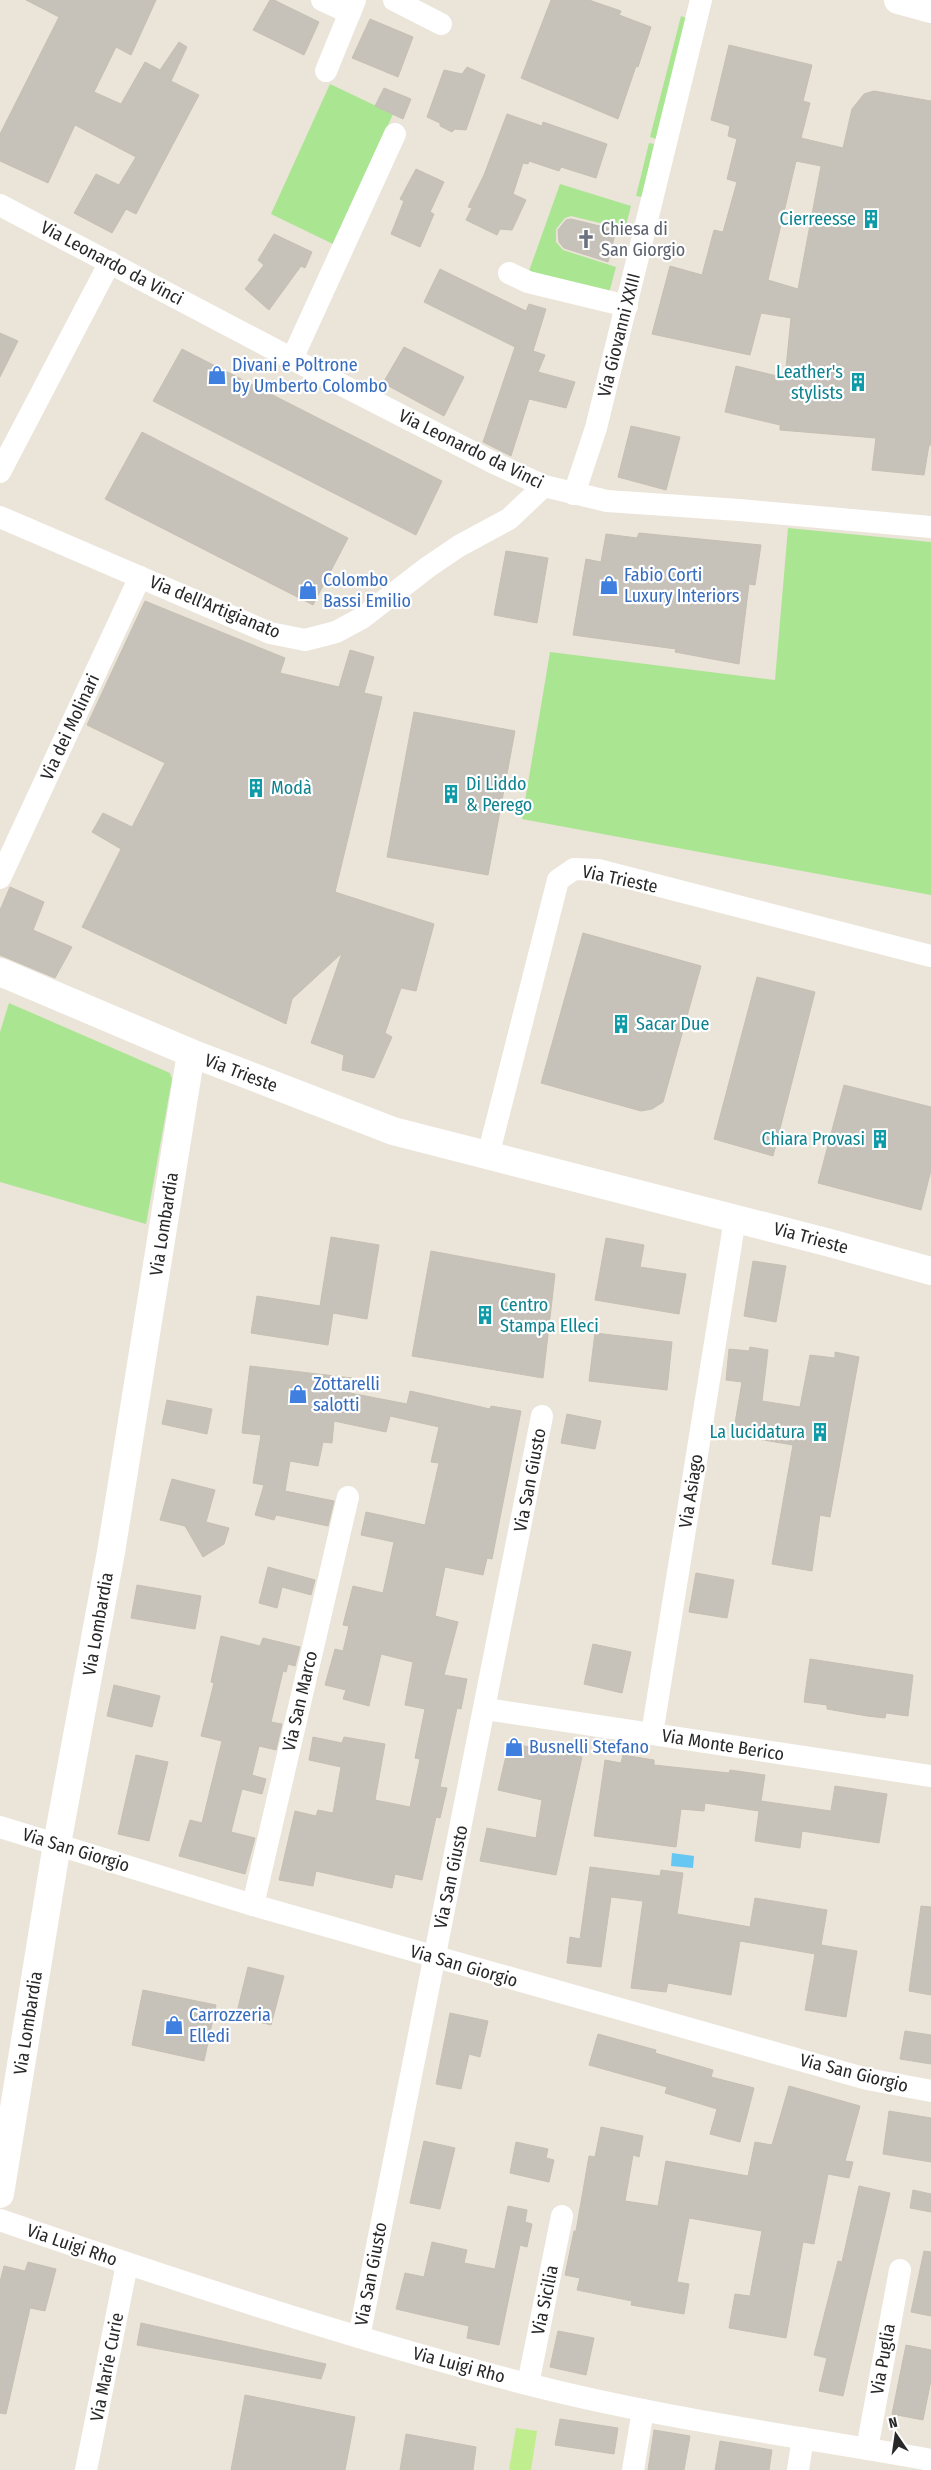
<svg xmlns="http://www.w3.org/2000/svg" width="931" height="2470" font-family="'Fira Sans Condensed',sans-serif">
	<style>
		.green { fill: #aae592 }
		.pitch { fill: #c0ed8d }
		.water { fill: #66c7f3 }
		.building { fill: #c6c1b9; stroke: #c6c0b3; fill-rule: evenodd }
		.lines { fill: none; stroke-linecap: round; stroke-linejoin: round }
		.minor { stroke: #fff; stroke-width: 22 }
		.tertiary { stroke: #fff; stroke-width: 28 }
		.labels { text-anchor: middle; stroke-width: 4.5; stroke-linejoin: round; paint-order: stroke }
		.culture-label { font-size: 18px; fill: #0d838f; stroke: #fff; text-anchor: end }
		.worship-label { font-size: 18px; fill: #5b616d; stroke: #fff; text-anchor: start }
		.street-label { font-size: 18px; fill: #282828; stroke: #fff }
		.shop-label { font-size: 18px; fill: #366cbe; stroke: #fff; text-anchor: start }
	</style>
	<rect width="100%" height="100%" fill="#ebe4d9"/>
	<!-- green -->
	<g class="green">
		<polygon points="681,16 686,18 656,139 650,137"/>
		<polygon points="330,84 393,114 335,245 271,214"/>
		<polygon points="649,143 654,144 642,197 636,196"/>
		<polygon points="560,184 631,206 625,229 571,216 565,218 556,229 556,242 563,250 616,267 609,293 529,271"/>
		<polygon points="788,528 931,542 931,895 522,819 550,652 775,680"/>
		<polygon points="9,1003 170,1073 172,1079 146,1224 0,1182 0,1032"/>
	</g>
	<!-- pitch -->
	<polygon class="pitch" points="516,2428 537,2431 531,2470 509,2470"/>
	<!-- water -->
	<polygon class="water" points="672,1853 694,1856 693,1868 671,1866"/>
	<!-- building -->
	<g class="building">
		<polygon points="26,0 156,0 131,55 116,47 94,92 121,104 145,62 160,70 179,42 187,47 171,81 199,95 136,214 126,209 112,233 74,213 96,174 119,185 136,157 75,125 48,183 0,161 0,134 59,17"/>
		<polygon points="270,0 274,0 319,22 304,55 253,30"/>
		<polygon points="551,0 589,0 621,11 619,15 651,27 638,67 636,66 618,119 521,78"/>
		<polygon points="370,19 413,37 398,77 352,58"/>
		<path d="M729,45L812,65L803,101L810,103L801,138L843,148L852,109L864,94L874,91L931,101V445H929L924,475L872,470L876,438L780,430V425L725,412L736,366L785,378L791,318L761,313L750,355L652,334L670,266L702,275L714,230L723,232L737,182L727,179L737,139L728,136L730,126L711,120ZM796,161L821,166L798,289L768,280Z"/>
		<polygon points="467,67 485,75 466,130 455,129 452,132 440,126 440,123 427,117 444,70 462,74"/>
		<polygon points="384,88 411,99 403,119 375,106"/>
		<polygon points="507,114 542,126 543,122 607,144 596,178 561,167 559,171 529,161 528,164 523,163 513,194 526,200 512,230 500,229 497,235 466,220 472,208 468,207 484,175"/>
		<polygon points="416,169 444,182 430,212 434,214 420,247 391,234 404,201 400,199"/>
		<polygon points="571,219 616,230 608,262 564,248 559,242 558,230 566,220"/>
		<polygon points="274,234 312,252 305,268 301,266 269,310 245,289 264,265 258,260"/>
		<polygon points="440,269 526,311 529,304 546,309 533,351 545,355 538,372 575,382 566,408 529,399 511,456 483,442 515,347 424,302"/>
		<polygon points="0,333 18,341 0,377"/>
		<polygon points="404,347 464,377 444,416 383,383"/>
		<polygon points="182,349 442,481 416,535 153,401"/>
		<polygon points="631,426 680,437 666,490 618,477"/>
		<polygon points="142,432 348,538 313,605 105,499"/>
		<polygon points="639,533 761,545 755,585 749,584 739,664 675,652 676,649 573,635 586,559 601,562 606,534 637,538"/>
		<polygon points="506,551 548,558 537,623 494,615"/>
		<polygon points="145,601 285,658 280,673 339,687 350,650 374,657 364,693 382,697 335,892 434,924 416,991 401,988 385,1033 392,1037 374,1078 342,1070 344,1055 311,1043 342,953 292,999 286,1024 82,927 121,849 92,832 103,813 132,827 165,763 87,725"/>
		<polygon points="414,712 515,731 488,875 387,857"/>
		<polygon points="10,887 44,902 33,930 72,947 55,978 0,955 0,910"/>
		<polygon points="583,933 701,966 663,1102 652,1109 641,1111 541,1083"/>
		<polygon points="757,977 815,992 773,1156 714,1139"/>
		<polygon points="844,1085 931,1107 931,1170 921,1210 818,1183"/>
		<polygon points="331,1237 379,1245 367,1319 333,1313 328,1345 251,1333 257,1296 320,1306"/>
		<polygon points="606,1238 644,1245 640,1267 686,1274 679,1314 595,1300"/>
		<polygon points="431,1251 555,1274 543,1378 412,1356"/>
		<polygon points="753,1261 786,1266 776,1322 744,1316"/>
		<polygon points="595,1333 672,1342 667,1390 589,1381"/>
		<polygon points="750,1347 768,1350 762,1401 800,1407 810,1355 835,1358 835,1352 859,1357 830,1517 820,1515 812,1571 772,1564 793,1445 733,1435 742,1382 726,1380 729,1349 749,1351"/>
		<polygon points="250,1366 352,1378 350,1393 407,1404 410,1391 490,1409 491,1406 521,1411 492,1559 487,1558 483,1575 445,1567 435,1616 458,1622 444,1675 467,1679 461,1709 457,1708 440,1787 447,1788 440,1818 436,1817 422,1880 395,1874 392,1888 316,1871 313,1886 279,1880 295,1811 316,1816 318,1810 333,1813 341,1767 309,1760 313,1737 342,1743 344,1737 385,1744 375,1800 410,1807 420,1759 415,1758 425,1709 405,1705 413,1662 381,1654 369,1706 343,1699 346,1690 325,1685 335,1649 343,1651 349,1626 343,1625 353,1586 383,1593 394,1542 361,1535 366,1512 425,1525 439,1463 431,1462 439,1427 390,1416 386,1432 334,1421 332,1443 323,1442 318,1466 290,1461 285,1491 334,1501 328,1526 276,1515 274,1520 255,1515 264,1485 253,1483 261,1435 242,1433"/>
		<polygon points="167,1400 212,1409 207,1434 162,1424"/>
		<polygon points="567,1414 601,1421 595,1449 561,1443"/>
		<polygon points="172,1479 215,1490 206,1522 229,1528 224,1544 203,1557 185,1526 160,1520"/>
		<polygon points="268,1567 315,1580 311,1595 282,1587 277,1608 259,1603"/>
		<polygon points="696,1573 734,1580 727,1618 689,1612"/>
		<polygon points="137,1585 201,1596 195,1629 131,1618"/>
		<polygon points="221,1636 260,1646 263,1638 300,1647 295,1666 288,1664 286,1672 283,1671 271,1722 282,1724 276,1750 259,1746 252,1775 266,1779 262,1794 242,1789 231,1832 255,1838 245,1874 179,1856 190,1820 202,1823 222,1741 201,1736 214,1683 211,1682"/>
		<polygon points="593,1644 631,1652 622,1693 584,1684"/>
		<polygon points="810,1659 913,1675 908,1716 886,1713 885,1718 867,1716 827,1709 827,1705 804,1702"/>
		<polygon points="114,1685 160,1696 152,1727 107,1716"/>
		<polygon points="509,1743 582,1757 556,1875 480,1861 487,1828 536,1838 542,1800 498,1790"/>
		<polygon points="136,1755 168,1762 149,1841 118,1834"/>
		<polygon points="623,1755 654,1760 654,1765 729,1773 730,1770 765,1775 761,1801 831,1811 835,1786 887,1794 879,1843 802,1831 800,1848 755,1841 759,1811 705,1803 704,1811 681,1809 676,1847 594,1836 605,1760 621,1763"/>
		<polygon points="590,1867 660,1876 661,1870 683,1873 677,1914 750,1927 755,1898 827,1910 821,1945 857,1951 846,2017 805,2010 815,1954 740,1941 731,1995 668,1983 666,1992 631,1988 643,1901 611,1897 601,1967 567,1963 570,1937 580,1939"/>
		<polygon points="921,1906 931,1907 931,1995 909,1991"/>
		<polygon points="248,1967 284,1976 271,2025 236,2016"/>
		<polygon points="143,1990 216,2005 204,2061 132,2045"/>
		<polygon points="450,2013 488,2021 480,2057 469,2054 461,2089 436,2084"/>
		<polygon points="905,2031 931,2035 931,2064 900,2059"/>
		<polygon points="598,2034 656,2050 655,2053 713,2070 711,2077 754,2088 740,2142 710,2134 717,2109 665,2093 667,2087 589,2065"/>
		<polygon points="789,2086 860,2106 845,2161 853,2162 849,2178 828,2174 814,2244 803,2242 786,2338 729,2328 735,2294 750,2296 762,2231 689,2218 677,2282 689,2284 684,2314 631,2305 632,2301 577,2290 580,2278 565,2275 574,2231 576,2231 589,2156 595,2157 601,2127 643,2136 639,2157 633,2155 625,2201 658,2206 666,2161 748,2176 755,2142 772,2145"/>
		<polygon points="889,2111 931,2118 931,2162 883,2154"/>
		<polygon points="424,2141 455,2148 440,2209 410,2203"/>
		<polygon points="516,2142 548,2149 546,2158 554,2160 549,2182 510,2173"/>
		<polygon points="859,2186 890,2193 843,2396 819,2391 827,2358 814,2355 838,2261 842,2262"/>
		<polygon points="913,2190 931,2194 931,2212 910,2208"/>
		<polygon points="508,2206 527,2210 525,2222 532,2224 527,2247 520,2245 499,2345 467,2338 469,2326 396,2309 405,2273 424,2277 432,2242 467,2250 464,2263 495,2269"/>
		<polygon points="924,2251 931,2252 931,2316 911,2312"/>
		<polygon points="28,2262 56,2269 45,2311 30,2308 6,2414 0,2413 0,2282 4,2266 25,2271"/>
		<polygon points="141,2323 326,2364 321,2379 137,2345"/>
		<polygon points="558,2331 594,2338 586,2375 550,2367"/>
		<polygon points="906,2345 931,2350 931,2380 923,2420 892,2414"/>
		<polygon points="245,2395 355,2417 345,2470 231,2470"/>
		<polygon points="560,2419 618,2428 614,2454 555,2445"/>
		<polygon points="654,2430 690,2436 684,2470 648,2470"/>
		<polygon points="406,2434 476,2447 473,2470 400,2470"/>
		<polygon points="720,2441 772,2450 769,2470 715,2470"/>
	</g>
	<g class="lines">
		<!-- minor -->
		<g class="minor">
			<polyline points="322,0 350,13"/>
			<polyline points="394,0 441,24"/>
			<polyline points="326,71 355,0"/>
			<polyline points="0,205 336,382 494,463 544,486 607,501 739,510 931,527"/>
			<polyline points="509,273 528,282 627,306"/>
			<polyline points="292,359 395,134"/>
			<polyline points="0,472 110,262"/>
			<polyline points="574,494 596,428 701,0"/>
			<polyline points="0,517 270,633 305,640 336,632 362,618 428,567 459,546 509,519 544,486"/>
			<polyline points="0,878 140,577"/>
			<polyline points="488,1156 558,880 574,869 598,870 931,956"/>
			<polyline points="486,1709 931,1776"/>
			<polyline points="652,1734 735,1219"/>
			<polyline points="0,1827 253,1905 867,2079 931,2091"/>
			<polyline points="253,1905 348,1497"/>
			<path d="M0,2220C174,2280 349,2338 527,2384C659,2418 796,2436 931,2460"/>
			<path d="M359,2337C418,2030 483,1723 542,1416"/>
			<polyline points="528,2384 562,2216"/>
			<polyline points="867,2449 900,2270"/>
			<polyline points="86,2470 127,2264"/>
			<polyline points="633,2470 643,2410"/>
			<polyline points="798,2470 803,2438"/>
		</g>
		<!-- tertiary -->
		<g class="tertiary">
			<polyline points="898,0 931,9"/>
			<polyline points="0,972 191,1053 393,1131 830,1243 931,1271"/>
			<polyline points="0,2194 57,1844 111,1552 191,1053"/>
		</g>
	</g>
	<!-- icons -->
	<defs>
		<g id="building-bare" transform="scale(1.5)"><path d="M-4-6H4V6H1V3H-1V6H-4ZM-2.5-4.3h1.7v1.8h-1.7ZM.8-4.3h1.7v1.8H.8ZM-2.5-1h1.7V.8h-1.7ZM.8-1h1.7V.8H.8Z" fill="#0f9aa8" stroke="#fff" stroke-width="2.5" paint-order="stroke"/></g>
		<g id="church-bare" transform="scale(1.5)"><path d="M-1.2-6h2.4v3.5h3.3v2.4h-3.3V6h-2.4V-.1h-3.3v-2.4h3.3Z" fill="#6b7280" stroke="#fff" stroke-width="2.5" paint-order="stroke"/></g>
		<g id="shop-bare" transform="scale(1.5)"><path d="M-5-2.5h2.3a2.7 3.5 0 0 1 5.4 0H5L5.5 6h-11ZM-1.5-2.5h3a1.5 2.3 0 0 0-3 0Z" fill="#3f7fe0" stroke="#fff" stroke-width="2.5" paint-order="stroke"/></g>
	</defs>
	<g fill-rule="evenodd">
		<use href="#building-bare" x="871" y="219"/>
		<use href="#church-bare" x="586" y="239"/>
		<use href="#shop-bare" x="217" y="375"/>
		<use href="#building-bare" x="858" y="382"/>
		<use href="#shop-bare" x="609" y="585"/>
		<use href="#shop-bare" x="308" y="590"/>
		<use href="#building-bare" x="256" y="788"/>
		<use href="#building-bare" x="451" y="794"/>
		<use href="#building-bare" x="621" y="1024"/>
		<use href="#building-bare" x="880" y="1139"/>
		<use href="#building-bare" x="485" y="1315"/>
		<use href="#shop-bare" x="298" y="1394"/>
		<use href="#building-bare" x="820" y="1432"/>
		<use href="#shop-bare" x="514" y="1747"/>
		<use href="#shop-bare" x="174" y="2025"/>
	</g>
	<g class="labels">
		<!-- culture labels -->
		<g class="culture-label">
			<text x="856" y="225">Cierreesse</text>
			<text x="843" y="378">Leather's<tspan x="843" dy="21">stylists</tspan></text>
			<text x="466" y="790" text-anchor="start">Di Liddo<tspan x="466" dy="21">&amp; Perego</tspan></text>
			<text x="271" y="794" text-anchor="start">Modà</text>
			<text x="636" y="1030" text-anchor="start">Sacar Due</text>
			<text x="865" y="1145">Chiara Provasi</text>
			<text x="500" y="1311" text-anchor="start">Centro<tspan x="500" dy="21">Stampa Elleci</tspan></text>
			<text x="805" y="1438">La lucidatura</text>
		</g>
		<!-- worship labels -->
		<g class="worship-label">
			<text x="601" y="235">Chiesa di<tspan x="601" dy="21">San Giorgio</tspan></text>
		</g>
		<!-- street labels -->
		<g class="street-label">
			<text transform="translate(112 263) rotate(28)" y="6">Via Leonardo da Vinci</text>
			<text transform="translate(619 335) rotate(-76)" y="6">Via Giovanni XXIII</text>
			<text transform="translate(471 449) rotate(26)" y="6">Via Leonardo da Vinci</text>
			<text transform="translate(215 607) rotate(22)" y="6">Via dell'Artigianato</text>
			<text transform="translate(70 727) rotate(-65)" y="6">Via dei Molinari</text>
			<text transform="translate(620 879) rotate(12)" y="6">Via Trieste</text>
			<text transform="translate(241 1073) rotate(21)" y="6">Via Trieste</text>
			<text transform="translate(164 1224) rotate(-81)" y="6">Via Lombardia</text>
			<text transform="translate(811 1238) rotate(15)" y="6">Via Trieste</text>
			<text transform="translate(530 1480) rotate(-79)" y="6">Via San Giusto</text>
			<text transform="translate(691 1491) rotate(-81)" y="6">Via Asiago</text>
			<text transform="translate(98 1624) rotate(-80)" y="6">Via Lombardia</text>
			<text transform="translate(300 1701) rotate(-77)" y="6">Via San Marco</text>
			<text transform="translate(723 1745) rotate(9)" y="6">Via Monte Berico</text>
			<text transform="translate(76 1850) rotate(17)" y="6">Via San Giorgio</text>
			<text transform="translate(451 1877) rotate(-78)" y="6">Via San Giusto</text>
			<text transform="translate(464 1966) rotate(16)" y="6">Via San Giorgio</text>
			<text transform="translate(28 2023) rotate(-81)" y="6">Via Lombardia</text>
			<text transform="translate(854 2073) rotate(14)" y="6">Via San Giorgio</text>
			<text transform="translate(72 2245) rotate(19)" y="6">Via Luigi Rho</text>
			<text transform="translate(371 2274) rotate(-79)" y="6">Via San Giusto</text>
			<text transform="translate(545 2300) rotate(-78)" y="6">Via Sicilia</text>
			<text transform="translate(883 2359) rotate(-80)" y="6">Via Puglia</text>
			<text transform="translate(459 2365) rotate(15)" y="6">Via Luigi Rho</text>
			<text transform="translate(107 2367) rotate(-79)" y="6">Via Marie Curie</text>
		</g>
		<!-- shop labels -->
		<g class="shop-label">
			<text x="232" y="371">Divani e Poltrone<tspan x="232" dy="21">by Umberto Colombo</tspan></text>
			<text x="624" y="581">Fabio Corti<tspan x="624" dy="21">Luxury Interiors</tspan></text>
			<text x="323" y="586">Colombo<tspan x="323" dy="21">Bassi Emilio</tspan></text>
			<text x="313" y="1390">Zottarelli<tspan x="313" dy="21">salotti</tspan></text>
			<text x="529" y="1753">Busnelli Stefano</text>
			<text x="189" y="2021">Carrozzeria<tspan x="189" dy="21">Elledi</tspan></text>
		</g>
	</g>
	<!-- north arrow -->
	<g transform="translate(896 2435) rotate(347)" stroke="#ffffff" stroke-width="4" paint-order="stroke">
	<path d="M0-4L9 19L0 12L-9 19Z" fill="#282828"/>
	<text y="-8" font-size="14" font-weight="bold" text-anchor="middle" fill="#282828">N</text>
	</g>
</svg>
